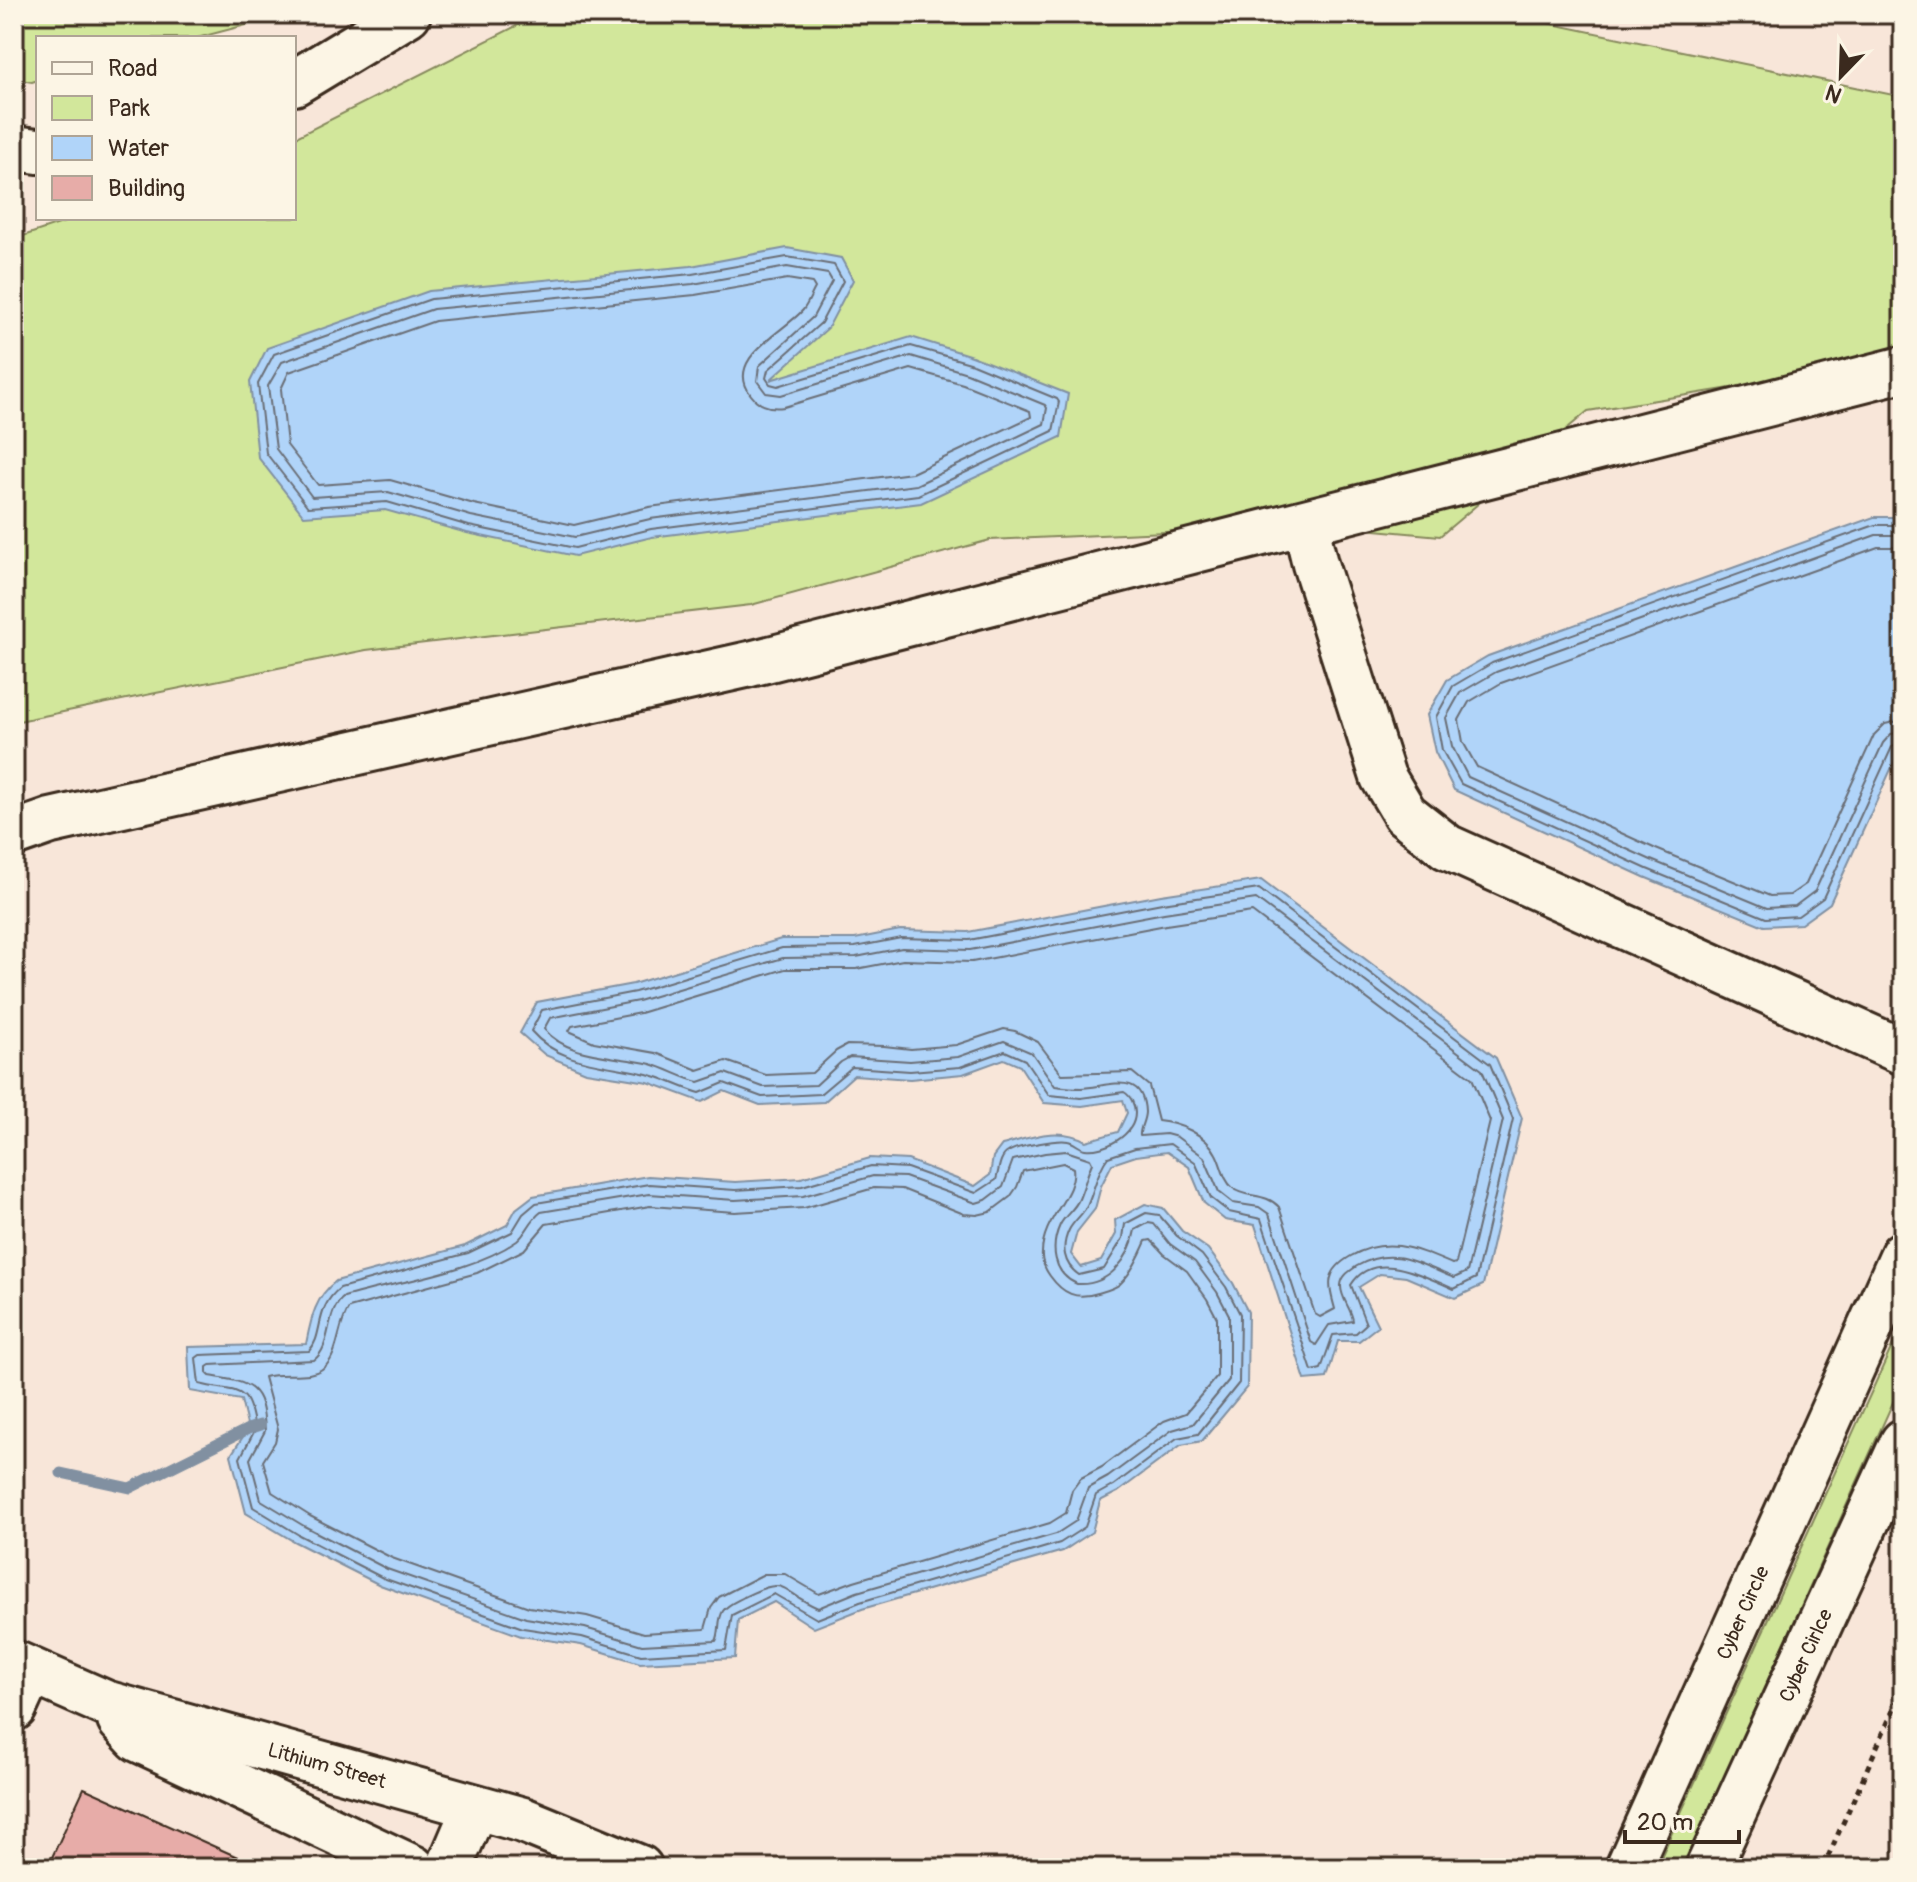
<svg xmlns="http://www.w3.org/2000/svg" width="1917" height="1882" font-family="Pangolin,sans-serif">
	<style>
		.green { fill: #d2e79b; stroke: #86885c; stroke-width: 2 }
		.water { fill: #b0d4f9; stroke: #8190a1; stroke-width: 2 }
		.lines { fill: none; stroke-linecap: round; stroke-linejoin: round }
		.shore { stroke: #6a6e76; stroke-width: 2 }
		.stream { stroke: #8190a1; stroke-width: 11 }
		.building { fill: #e7aca8; stroke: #3b2a1e; stroke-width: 2 }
		.minor-casing { stroke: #3b2a1e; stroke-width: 50 }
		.path { stroke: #3b2a1e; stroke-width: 5; stroke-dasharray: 6 6; stroke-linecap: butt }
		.minor { stroke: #fcf5e5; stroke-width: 44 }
		.labels { text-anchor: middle; stroke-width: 8; stroke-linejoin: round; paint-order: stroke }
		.street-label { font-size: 20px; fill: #3b2a1e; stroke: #fcf5e5 }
	</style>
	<rect width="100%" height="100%" fill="#f8e6d9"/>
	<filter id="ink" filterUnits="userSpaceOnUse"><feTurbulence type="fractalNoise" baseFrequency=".0125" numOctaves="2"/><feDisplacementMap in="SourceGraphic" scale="16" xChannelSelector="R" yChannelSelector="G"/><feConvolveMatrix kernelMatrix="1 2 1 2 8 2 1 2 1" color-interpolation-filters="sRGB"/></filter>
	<g filter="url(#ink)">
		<!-- green -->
		<g class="green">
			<polygon points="14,14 288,14 197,38 38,38 38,80 32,82 14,79"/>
			<polygon points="540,14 1504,14 1903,97 1903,367 1774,381 1588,411 1440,536 1320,525 990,540 751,605 366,650 14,722 14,239 77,218 294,218 294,138"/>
			<polygon points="1903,1322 1903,1380 1683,1868 1656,1868"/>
		</g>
		<!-- water -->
		<g class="water">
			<polygon points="787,248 841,258 853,280 828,328 770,380 911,337 972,356 1068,394 1061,437 921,503 652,537 575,556 467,533 385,510 304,516 258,457 250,382 267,348 429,291 691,266"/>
			<polygon points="1874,517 1903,517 1903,743 1830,903 1801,924 1764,926 1644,877 1454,790 1435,752 1427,715 1447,680 1488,656"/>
			<path d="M1261,880L1496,1058L1522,1118L1483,1285L1455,1298L1406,1277L1380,1274L1359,1287L1378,1326L1359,1341H1338L1327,1378L1305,1380L1255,1225L1225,1220L1204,1203L1189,1167L1167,1152L1136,1156L1112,1164L1101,1186L1095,1209L1077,1232L1071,1254L1081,1267L1101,1261L1116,1234L1115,1220L1145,1204L1163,1208L1182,1231L1208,1249L1233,1283L1248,1312L1247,1387L1202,1441L1181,1445L1118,1492L1100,1501L1092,1532L1063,1551L862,1609L814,1628L774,1602L738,1620L735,1658L640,1663L581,1645L521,1636L380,1585L295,1542L246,1513L231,1455L248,1429L241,1400L190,1391L188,1347L306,1344C311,1319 315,1297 336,1281L465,1246L507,1225L516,1209L533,1196L648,1176L735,1182L801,1178L870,1158L908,1160L975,1186L990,1175L993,1157L1002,1145C1032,1137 1058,1126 1086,1141L1118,1132L1127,1113L1123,1100L1082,1106L1044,1103L1020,1066L1004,1059L963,1074L910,1079L854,1075L824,1102L760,1105L724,1091L702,1102L648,1082L586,1072L545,1055L520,1033L537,1002L633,984L781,939H855L900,930L968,932L1161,895Z"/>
		</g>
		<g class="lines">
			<!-- shore -->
			<g class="shore">
				<polygon points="787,257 834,265 843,281 821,323 768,370 766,378 770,384 778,386 911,346 970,363 1057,399 1059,402 1053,431 918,495 651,529 575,548 469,526 387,502 308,507 266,453 258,384 274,354 431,299 692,274"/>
				<polygon points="787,267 828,274 832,281 813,317 759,366 757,381 766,393 781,395 911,356 967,373 1045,405 1047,408 1044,424 916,485 650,519 575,537 471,516 388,492 312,497 276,449 268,386 282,362 433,309 693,284"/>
				<path d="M787,279L812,283L815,288C811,295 808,304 803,310C784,332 723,359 751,395C759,406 771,409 784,407L911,369L963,384L1030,411L1031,417L912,473L649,507L574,525L474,504L390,480L318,485L287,445L281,389L289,372L435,321L695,295Z"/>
				<polyline points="1903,525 1875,525 1492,663 1453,686 1436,717 1442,750 1461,784 1647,869 1766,918 1798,916 1823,898 1892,747 1897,743 1903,742"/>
				<polyline points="1903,535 1876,535 1496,672 1460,693 1446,718 1452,746 1468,777 1651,860 1767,908 1795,906 1815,891 1883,743 1891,734 1903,732"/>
				<polyline points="1903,547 1878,547 1501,683 1469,702 1459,720 1463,742 1477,767 1656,849 1770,896 1790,895 1806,884 1874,735 1885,724 1903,720"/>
				<path d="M1259,889L1490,1064L1513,1119L1476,1278L1454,1289C1425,1277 1374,1247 1351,1285L1366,1324L1356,1333L1333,1335L1321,1369L1312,1371L1261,1219L1229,1212L1211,1198L1195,1162L1170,1144L1135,1148L1108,1157C1097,1171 1095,1188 1088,1204C1084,1214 1074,1220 1069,1230C1061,1247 1063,1264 1079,1275L1104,1269L1123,1238L1125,1224L1146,1213L1159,1215L1177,1236L1202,1255L1226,1287L1240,1314L1239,1383L1198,1434L1177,1438L1114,1485L1096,1495L1085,1527L1060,1543L860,1602L817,1619L774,1594L732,1615L726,1650L641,1655L582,1637L523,1628L383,1578L299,1535L253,1507L240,1458L255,1430C248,1382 239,1394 199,1384L196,1358L200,1355L309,1351C324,1336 314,1308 340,1288L468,1253L512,1232L523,1214L536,1203L649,1184L735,1190L802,1186L871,1166L907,1168L976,1193L996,1180C999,1171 999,1157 1008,1152C1017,1146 1058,1139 1068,1141C1074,1142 1079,1148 1085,1149C1104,1152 1135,1135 1135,1113C1135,1105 1131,1096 1124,1092L1081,1098L1049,1095L1025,1060L1005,1051L960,1067L910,1071L852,1067L820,1094L762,1097L724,1083L700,1093C682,1088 664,1078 647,1074C606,1064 560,1065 531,1031L542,1010L635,992L782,948L855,947L901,938L969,940L1162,903Z"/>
				<path d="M1256,899L1482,1070L1503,1120L1467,1272L1454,1278C1419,1264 1394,1245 1357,1266C1350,1271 1342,1275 1341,1285C1340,1298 1352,1309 1353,1321L1329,1325L1316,1345L1311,1342L1269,1214L1259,1207L1233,1203L1219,1192L1204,1157L1177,1137L1166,1134L1140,1136C1139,1128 1145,1121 1145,1112C1143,1069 1108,1087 1081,1088C1072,1088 1063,1087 1055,1086L1032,1053L1004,1041L958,1057L910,1061L850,1057L841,1062L816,1085L763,1087L725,1073L699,1082C683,1078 668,1069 651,1064C616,1055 569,1059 544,1029L550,1018L638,1001L783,958L856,957L902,948L970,950L1164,913Z"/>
				<path d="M1252,912L1472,1078L1490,1121L1456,1263L1452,1264C1416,1249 1388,1235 1351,1256C1325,1271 1328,1284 1335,1309L1320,1317L1315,1314L1279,1207C1265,1192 1247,1199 1233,1188C1223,1180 1222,1165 1216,1154C1206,1134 1179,1123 1158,1121L1149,1086L1132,1072L1062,1074L1038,1042L1015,1031L1004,1029L956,1045L911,1049L884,1046L847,1045L836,1051L812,1073L766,1075L726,1061L698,1070L656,1053L594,1042L569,1031L572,1026L640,1013L785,969H856L903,960L972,962L1166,925Z"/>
				<path d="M1066,1151L1090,1159L1092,1163C1087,1175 1084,1187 1079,1199C1075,1209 1065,1215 1060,1225C1050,1247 1053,1274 1077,1284C1109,1286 1130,1259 1135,1230L1148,1223L1154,1224L1170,1244L1195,1262L1217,1292L1229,1315V1380L1193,1424L1172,1430L1108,1477L1088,1488L1076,1521L1056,1534L857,1592L818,1608C780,1592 789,1574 744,1597C737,1601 728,1604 723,1611C717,1620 721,1632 716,1641L642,1645L585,1628L526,1618L387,1569L304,1526L261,1500L250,1459L265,1431C263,1384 250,1383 210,1376L207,1373V1367L210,1365L314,1360C333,1345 324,1313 344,1297C398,1281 470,1273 517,1241C527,1233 530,1220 541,1212L649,1194L735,1200L803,1196L873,1176L905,1177L976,1203L986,1200L1003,1187L1013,1160L1045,1153Z"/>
				<path d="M1063,1163L1073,1168C1077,1196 1042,1218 1042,1253C1041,1262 1045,1269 1050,1276C1063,1294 1076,1300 1098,1293C1105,1291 1114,1289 1120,1284C1131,1274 1140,1255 1146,1241L1151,1240L1164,1254L1187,1271L1207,1299L1217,1318V1376L1186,1413L1164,1421L1102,1467L1081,1478L1072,1490L1066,1513L1050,1523L854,1581L819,1594L785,1574H764L719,1597L711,1608L705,1629L644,1633L587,1616L529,1607L392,1558L310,1516L272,1492L263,1461L275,1442L278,1429L264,1377C278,1373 294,1376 309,1374C342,1369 334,1330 349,1308L477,1273L524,1250L546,1224L650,1206L735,1212L804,1208L874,1188L902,1189L964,1214L977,1215L990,1212L1010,1197L1017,1187L1023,1171Z"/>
			</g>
			<!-- stream -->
			<polyline class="stream" points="61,1473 130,1488 248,1429 260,1425"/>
		</g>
		<!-- building -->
		<polygon class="building" points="84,1788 262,1868 47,1868"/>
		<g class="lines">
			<!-- minor casing -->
			<g class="minor-casing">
				<g id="minor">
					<polyline points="294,83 408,14"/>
					<polyline points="14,148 38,151"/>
					<polyline points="1305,523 1315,564 1383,777 1405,814 1447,847 1903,1052"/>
					<polyline points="14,834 51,821 750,664 1903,369"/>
					<path id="s1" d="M14,1663L105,1703L523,1820L640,1868"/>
					<polyline points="14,1708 31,1671"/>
					<polyline points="120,1720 138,1739 413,1868"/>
					<polyline points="449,1868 475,1807"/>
					<path id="s2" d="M1628,1868L1903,1254"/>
					<path id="s3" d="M1708,1868L1903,1442"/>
				</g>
			</g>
			<!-- path -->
			<polyline class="path" points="1823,1868 1903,1688"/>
			<!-- minor -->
			<use href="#minor" class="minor"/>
		</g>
	</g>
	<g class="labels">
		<!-- street labels -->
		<g class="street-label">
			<text dy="7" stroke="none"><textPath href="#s2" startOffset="280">Cyber Circle</textPath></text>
			<text dy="7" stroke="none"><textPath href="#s3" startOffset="234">Cyber Cirlce</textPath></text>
			<text dy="7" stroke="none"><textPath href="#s1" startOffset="330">Lithium Street</textPath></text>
		</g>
	</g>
	<!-- margin -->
	<rect width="1917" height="1882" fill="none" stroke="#fcf5e5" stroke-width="48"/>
	<rect x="24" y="24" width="1869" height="1834" fill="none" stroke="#3b2a1e" stroke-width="3" filter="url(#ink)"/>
	<!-- legend -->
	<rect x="36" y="36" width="260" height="184" fill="#fcf5e5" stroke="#afa495" stroke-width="2"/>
	<rect x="52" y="62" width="40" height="12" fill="#fcf5e5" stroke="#afa495" stroke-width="2"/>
	<text x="108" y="76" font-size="24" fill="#3b2a1e">Road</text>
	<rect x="52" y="96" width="40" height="24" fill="#d2e79b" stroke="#afa495" stroke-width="2"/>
	<text x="108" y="116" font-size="24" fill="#3b2a1e">Park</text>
	<rect x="52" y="136" width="40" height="24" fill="#b0d4f9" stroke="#afa495" stroke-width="2"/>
	<text x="108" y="156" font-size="24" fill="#3b2a1e">Water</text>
	<rect x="52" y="176" width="40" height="24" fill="#e7aca8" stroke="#afa495" stroke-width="2"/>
	<text x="108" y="196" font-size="24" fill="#3b2a1e">Building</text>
	<!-- north arrow -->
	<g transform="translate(1841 76) rotate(203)" stroke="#fcf5e5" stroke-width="6" paint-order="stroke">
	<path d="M0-6L14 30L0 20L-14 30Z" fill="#3b2a1e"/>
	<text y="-12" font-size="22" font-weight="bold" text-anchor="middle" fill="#3b2a1e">N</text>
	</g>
	<!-- scale -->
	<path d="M1625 1830v12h114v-12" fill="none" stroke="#3b2a1e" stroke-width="4"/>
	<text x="1637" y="1830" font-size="24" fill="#3b2a1e" stroke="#fcf5e5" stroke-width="6" paint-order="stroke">20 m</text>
</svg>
